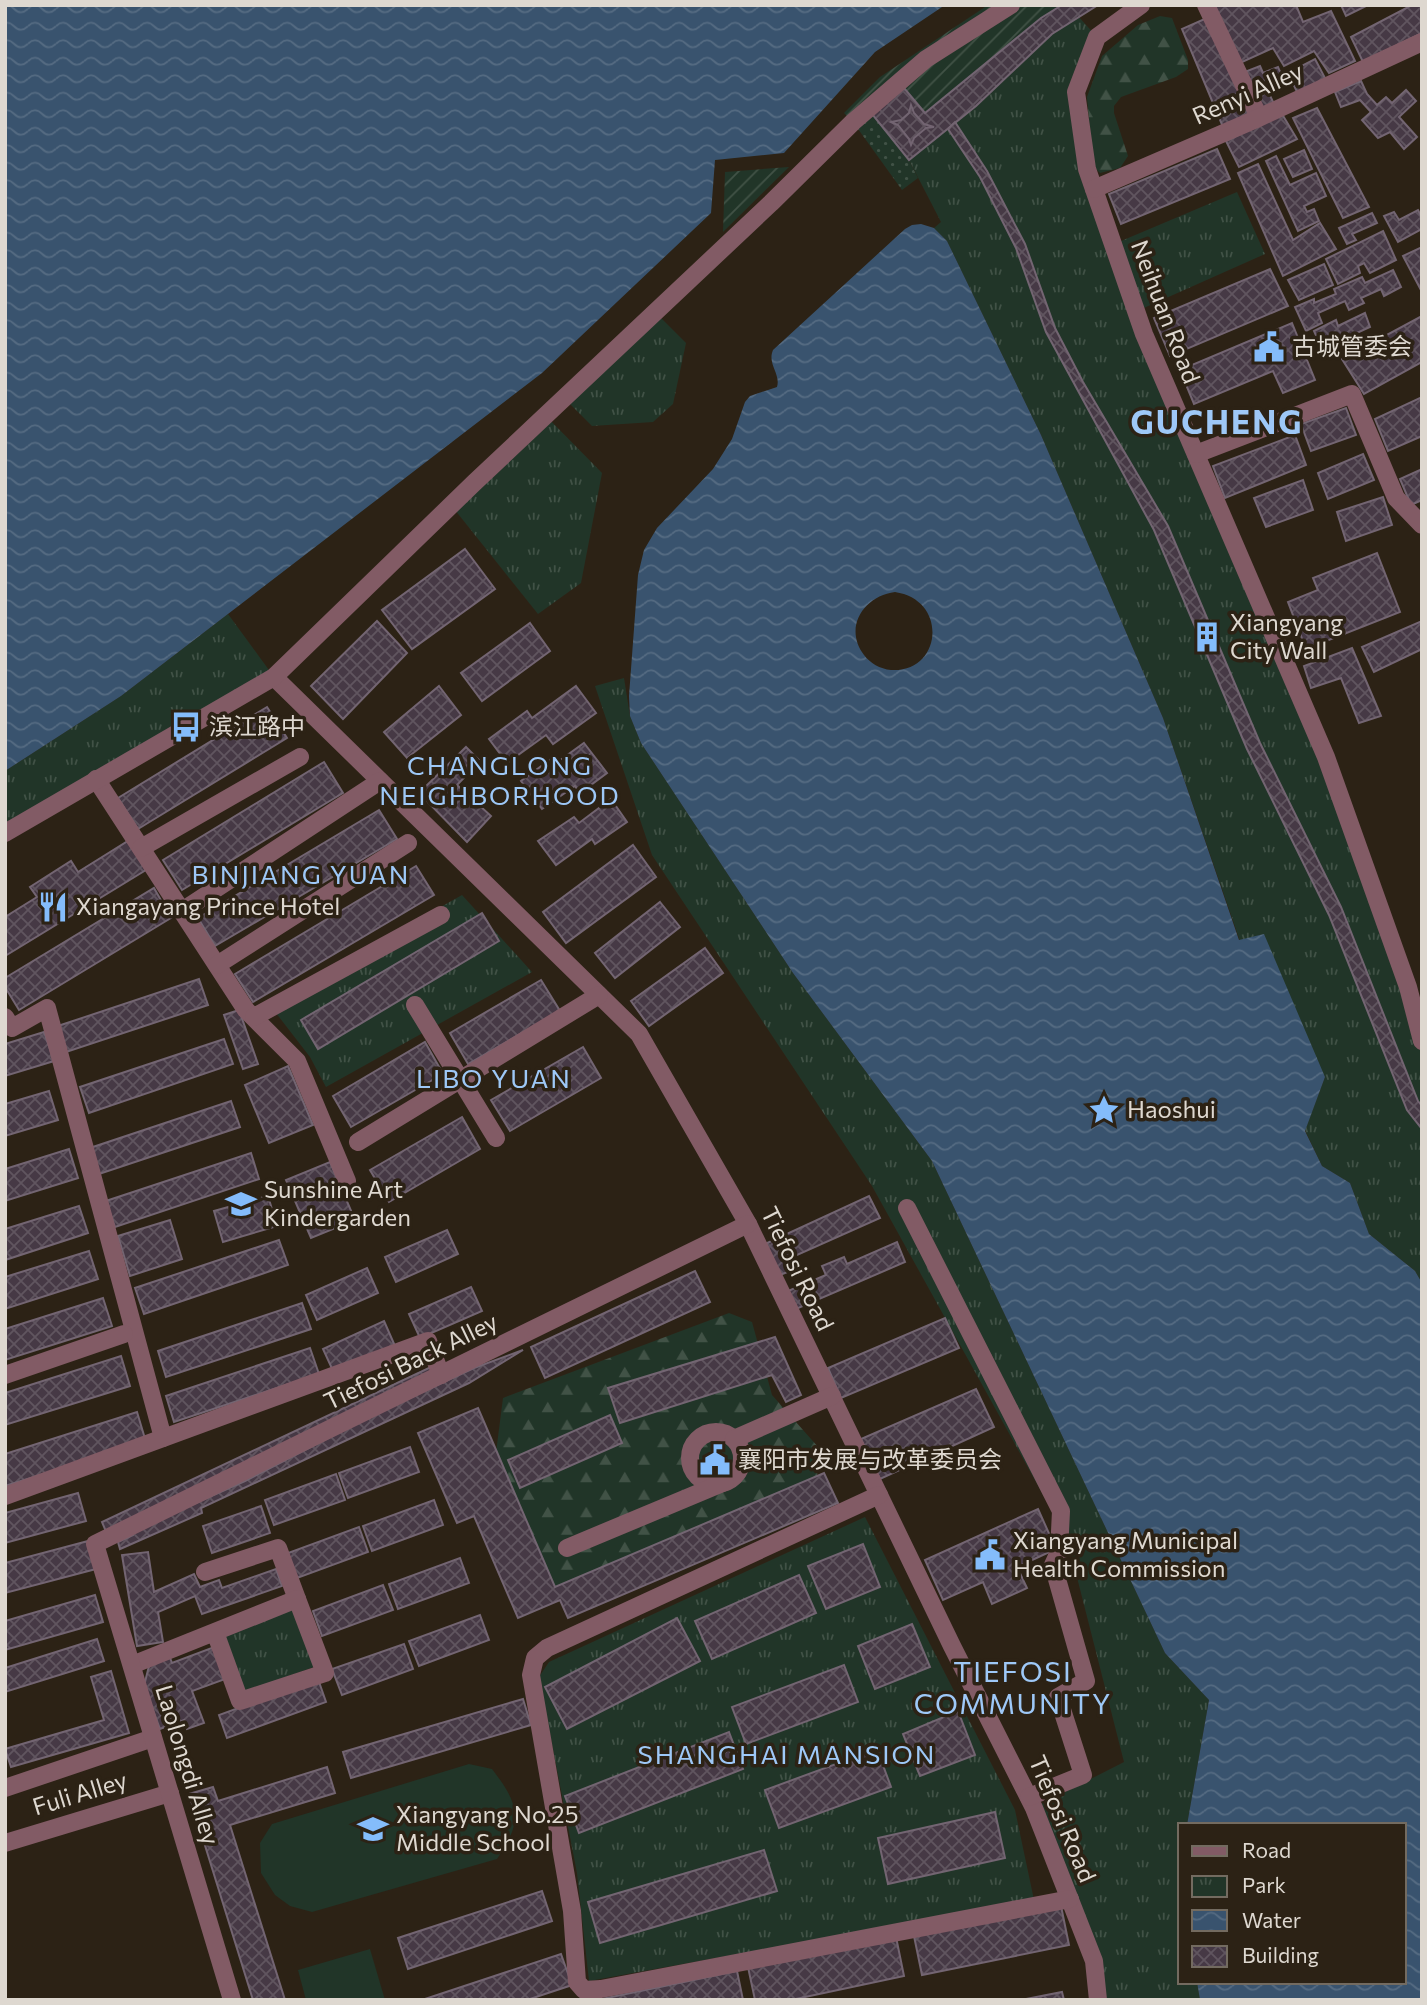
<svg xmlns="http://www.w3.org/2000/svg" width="1427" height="2005" font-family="Commissioner,'Noto Sans SC',sans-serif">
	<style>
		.grass { fill: url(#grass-dots) }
		.forest { fill: url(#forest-firs) }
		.park { fill: url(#park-tufts) }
		.garden { fill: url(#garden-furrows) }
		.pitch { fill: #213528 }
		.water { fill: url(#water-waves); fill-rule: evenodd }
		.building { fill: url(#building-cross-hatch); stroke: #736572; stroke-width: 2 }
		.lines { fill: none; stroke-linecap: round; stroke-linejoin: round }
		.minor { stroke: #825b65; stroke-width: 18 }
		.labels { text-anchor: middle; stroke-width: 7; stroke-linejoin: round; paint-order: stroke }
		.street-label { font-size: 24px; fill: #ded8d0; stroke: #2c2215 }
		.poi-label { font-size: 24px; fill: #ded8d0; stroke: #2c2215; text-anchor: start }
		.neighbourhood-label { font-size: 26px; letter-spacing: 2px; fill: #9ec8f7; stroke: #2c2215 }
		.quarter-label { font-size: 28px; letter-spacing: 2px; fill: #9ec8f7; stroke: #2c2215 }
		.district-label { font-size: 32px; font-weight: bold; letter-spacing: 2px; fill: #9ec8f7; stroke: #2c2215 }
	</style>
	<defs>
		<pattern id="grass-dots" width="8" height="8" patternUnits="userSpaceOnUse" patternTransform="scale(1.75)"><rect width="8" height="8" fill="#213528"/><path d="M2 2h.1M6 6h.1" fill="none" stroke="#415246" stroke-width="1.8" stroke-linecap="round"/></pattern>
		<pattern id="forest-firs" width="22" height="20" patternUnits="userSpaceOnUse" patternTransform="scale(1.75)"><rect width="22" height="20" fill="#213528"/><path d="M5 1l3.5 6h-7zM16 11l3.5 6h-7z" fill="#415246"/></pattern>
		<pattern id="park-tufts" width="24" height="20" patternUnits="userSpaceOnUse" patternTransform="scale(1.75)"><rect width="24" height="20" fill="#213528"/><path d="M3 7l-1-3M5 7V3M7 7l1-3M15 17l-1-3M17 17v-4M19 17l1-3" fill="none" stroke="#415246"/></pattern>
		<pattern id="garden-furrows" width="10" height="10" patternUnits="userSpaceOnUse" patternTransform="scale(1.75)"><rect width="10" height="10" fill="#213528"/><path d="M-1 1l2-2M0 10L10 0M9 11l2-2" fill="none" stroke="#415246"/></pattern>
		<pattern id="water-waves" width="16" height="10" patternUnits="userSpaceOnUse" patternTransform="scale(1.75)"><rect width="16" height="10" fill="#39536e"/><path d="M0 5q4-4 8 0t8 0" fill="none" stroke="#556b82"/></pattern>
		<pattern id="building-cross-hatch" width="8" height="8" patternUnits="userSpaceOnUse" patternTransform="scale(1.75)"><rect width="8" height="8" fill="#463945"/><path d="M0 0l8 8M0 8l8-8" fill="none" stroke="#60555f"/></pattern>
	</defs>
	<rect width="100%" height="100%" fill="#2c2215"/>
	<!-- grass -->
	<polygon class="grass" points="872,114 909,160 918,178 902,190 853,122"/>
	<!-- forest -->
	<g class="forest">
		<polygon points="1160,16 1172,18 1188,60 1188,69 1176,77 1121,97 1114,106 1114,113 1128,156 1120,168 1100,173 1093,166 1087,97 1102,56 1138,25"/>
		<polygon points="729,1313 752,1322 772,1395 819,1448 816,1492 585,1589 539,1585 493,1476 503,1398"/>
	</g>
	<!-- park -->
	<g class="park">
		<polygon points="1011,5 1068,5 1097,37 1076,92 1114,244 1237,192 1265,254 1137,311 1326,757 1422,1041 1422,1283 1415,1271 1369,1234 1350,1183 1322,1166 1305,1130 1325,1077 1240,941 1163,718 1041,435 947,241 934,228 941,222 909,160 872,114"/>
		<polygon points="655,312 686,343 673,404 653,422 592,426 564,398"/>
		<polygon points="545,415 602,473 581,583 538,614 451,505"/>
		<polygon points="228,614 274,677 5,833 5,771 121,696"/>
		<polygon points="624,678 630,716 641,743 793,973 932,1161 1165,1653 1209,1700 1187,1825 1180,1825 1180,1982 1197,1982 1200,2000 1098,2000 1034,1808 1124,1762 1067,1538 872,1186 652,855 595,686"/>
		<polygon points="462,895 532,972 326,1087 310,1057 269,1004"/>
		<polygon points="865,1517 1015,1810 1034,1900 589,1981 577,1873 539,1677 549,1662"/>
		<polygon points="292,1607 314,1667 238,1694 222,1647 227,1629"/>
	</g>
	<!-- garden -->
	<g class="garden">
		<polygon points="988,5 1060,5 925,113 904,88 853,122 844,113 880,77"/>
		<polygon points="789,167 723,232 725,172"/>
	</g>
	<!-- pitch -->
	<g class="pitch">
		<path d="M469,1764L492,1769C519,1804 524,1820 497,1859L312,1912L290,1906L275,1895L261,1873L260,1843L272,1824Z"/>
		<polygon points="370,1949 385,2000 306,2000 298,1970"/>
	</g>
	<!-- water -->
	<g class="water">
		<polygon points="5,5 945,5 875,52 784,153 715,160 711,213 542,373 121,696 5,771"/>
		<path d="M921,224L934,228L947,241L1041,435L1163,718L1239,940L1264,934L1325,1077L1305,1131L1322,1166L1350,1183L1369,1234L1415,1271L1422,1283V2000H1200L1197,1982H1404V1825H1187L1209,1700L1165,1653L932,1161L793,973L641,743L630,716L629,696L638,575L644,550L657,528L713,469L732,439L745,402L750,396L777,387C781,374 767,364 773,350L905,229L912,225ZM895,592C949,600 942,673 891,670C880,669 870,663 864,655C843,627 864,596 895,592Z"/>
	</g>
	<!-- building -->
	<g class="building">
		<polygon points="1062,5 1098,5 1052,34 976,106 909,160 872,114 904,88 925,113 1041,18"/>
		<polygon points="1213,5 1296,5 1303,22 1331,11 1355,61 1329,73 1314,51 1284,66 1273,48 1240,63"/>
		<polygon points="1341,5 1368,5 1346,16"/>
		<polygon points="1412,5 1422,5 1422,33 1363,62 1351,37"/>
		<polygon points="1209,17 1251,116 1223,127 1182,29"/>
		<polygon points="1315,59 1326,80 1298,94 1288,73"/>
		<polygon points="1260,66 1263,73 1278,67 1281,74 1249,87 1242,73"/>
		<polygon points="1361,81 1367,94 1377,105 1386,97 1392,103 1406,90 1416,101 1399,117 1417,137 1404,149 1390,132 1378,138 1362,120 1371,112 1360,100 1341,107 1335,92"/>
		<polygon points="1265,85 1274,104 1262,109 1253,90"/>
		<polygon points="911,105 914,113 924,124 934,127 926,128 914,138 911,145 909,139 898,125 891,122 901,120 909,113"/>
		<polygon points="1317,108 1369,207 1343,218 1293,118"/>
		<polygon points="1282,114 1297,139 1239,167 1226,141"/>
		<polygon points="955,122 987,171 1025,244 1055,328 1083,382 1168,526 1260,743 1341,907 1418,1101 1422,1106 1422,1129 1407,1110 1329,915 1247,749 1154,530 1046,332 1016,248 980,177 948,129"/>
		<polygon points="1217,149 1230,179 1121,224 1109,194"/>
		<polygon points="1304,150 1312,169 1293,177 1284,159"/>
		<polygon points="1276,156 1290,185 1316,173 1326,196 1304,206 1307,212 1314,209 1319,221 1298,231 1266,161"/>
		<polygon points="1258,164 1293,240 1320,223 1336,249 1283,276 1238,173"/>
		<polygon points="1418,210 1422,218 1422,229 1398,242 1384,216 1394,212 1399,220"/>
		<polygon points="1372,213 1377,223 1352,234 1356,240 1347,244 1339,228"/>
		<polygon points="1383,231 1396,260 1370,273 1364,263 1358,266 1360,273 1338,284 1326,259"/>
		<polygon points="1422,247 1422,292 1403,256"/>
		<polygon points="1324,264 1333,285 1299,300 1288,280"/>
		<polygon points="1270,269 1288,306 1170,356 1154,318"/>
		<polygon points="1393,270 1401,287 1384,296 1381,289 1361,298 1364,303 1349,310 1345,301 1318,313 1322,323 1306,331 1295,307 1314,299 1314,303 1336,294 1334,289 1362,277 1365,283"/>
		<polygon points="1365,313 1370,327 1322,349 1314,331 1336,320 1338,326"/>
		<polygon points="1422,316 1422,362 1364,394 1342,359"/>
		<polygon points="1292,323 1315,380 1283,393 1273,371 1194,404 1180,370"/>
		<polygon points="1422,397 1422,436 1388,451 1375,419"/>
		<polygon points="1346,408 1356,435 1311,451 1301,424"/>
		<polygon points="1295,435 1306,465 1225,498 1213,466"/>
		<polygon points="1363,454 1374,480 1328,499 1318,473"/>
		<polygon points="1422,469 1422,500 1411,505 1400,479"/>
		<polygon points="1303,480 1313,510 1266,527 1254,498"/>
		<polygon points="1383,497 1392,525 1346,541 1337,512"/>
		<polygon points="465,549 495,589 412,649 382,610"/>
		<polygon points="1377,553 1400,612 1306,649 1288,602 1318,590 1313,578"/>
		<polygon points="377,621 407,653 343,719 311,686"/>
		<polygon points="1422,621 1422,649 1374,672 1362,647"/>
		<polygon points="530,623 550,651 482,701 461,673"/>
		<polygon points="1352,648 1381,716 1359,723 1341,678 1311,688 1304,666"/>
		<polygon points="439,686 461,715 407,758 384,732"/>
		<polygon points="576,686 596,713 553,744 546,735 507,763 489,739 527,711 532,718"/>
		<polygon points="267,707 287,738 138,829 118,798"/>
		<polygon points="584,743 607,773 580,793 575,786 542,809 521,781 555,756 559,761"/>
		<polygon points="466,747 480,761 457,785 491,816 467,842 419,793"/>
		<polygon points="324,762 343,793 182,890 163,860"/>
		<polygon points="611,799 627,822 595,844 592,839 556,865 538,841 574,817 579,823"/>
		<polygon points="379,810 397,839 215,946 198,918"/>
		<polygon points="128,841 146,870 5,956 5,917 37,897 30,887 71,861 78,872"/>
		<polygon points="633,845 656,877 566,943 543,912"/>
		<polygon points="416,866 434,895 253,1002 235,974"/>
		<polygon points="154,888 171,918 19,1010 5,987 5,978"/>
		<polygon points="660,902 680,927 615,978 595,953"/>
		<polygon points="482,913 499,941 318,1049 301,1020"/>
		<polygon points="705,948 723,973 649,1026 631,1001"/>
		<polygon points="199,979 208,1005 63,1053 55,1027"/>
		<polygon points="541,980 560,1011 468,1064 450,1033"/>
		<polygon points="239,1010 258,1064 243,1069 224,1015"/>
		<polygon points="44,1032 54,1061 5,1076 5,1044"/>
		<polygon points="224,1039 233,1064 89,1113 80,1087"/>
		<polygon points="425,1042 443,1074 351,1127 333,1096"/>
		<polygon points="583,1047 601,1078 510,1131 491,1100"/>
		<polygon points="288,1066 313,1125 269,1143 245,1085"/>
		<polygon points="49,1091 58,1120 5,1136 5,1104"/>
		<polygon points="231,1101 240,1127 96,1175 87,1149"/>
		<polygon points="462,1117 480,1149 389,1202 370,1170"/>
		<polygon points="69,1149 78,1178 5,1201 5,1169"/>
		<polygon points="251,1153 259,1179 115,1227 106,1201"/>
		<polygon points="330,1162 355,1220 311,1238 286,1180"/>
		<polygon points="268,1196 277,1226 223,1242 214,1211"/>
		<polygon points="869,1196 880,1218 790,1258 793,1270 780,1275 765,1244"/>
		<polygon points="79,1206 88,1233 5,1260 5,1229"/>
		<polygon points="170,1220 182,1259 130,1276 118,1236"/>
		<polygon points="447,1230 458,1254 396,1282 385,1257"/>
		<polygon points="279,1240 288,1265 144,1314 135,1288"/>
		<polygon points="897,1242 905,1262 796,1309 788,1291 826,1275 822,1266 844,1257 847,1264"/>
		<polygon points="89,1251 98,1279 5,1309 5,1277"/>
		<polygon points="367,1268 378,1293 317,1320 306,1295"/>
		<polygon points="695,1271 710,1302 545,1378 531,1347"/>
		<polygon points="471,1287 482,1311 420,1338 409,1314"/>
		<polygon points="103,1298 112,1326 5,1360 5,1329"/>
		<polygon points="302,1303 311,1329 166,1377 158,1351"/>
		<polygon points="945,1318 959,1348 841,1398 828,1368"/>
		<polygon points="384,1321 395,1346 334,1373 323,1349"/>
		<polygon points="775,1337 801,1395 786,1402 772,1375 620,1423 608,1388"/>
		<polygon points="310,1348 319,1374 174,1422 166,1396"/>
		<polygon points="523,1350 469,1383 201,1508 202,1513 120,1549 118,1542 133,1535 133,1531 245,1481 369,1417 474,1368"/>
		<polygon points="121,1356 130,1386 5,1425 5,1393"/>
		<polygon points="431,1367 432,1374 107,1534 102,1522"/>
		<polygon points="976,1389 994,1427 880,1479 861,1439"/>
		<polygon points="478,1408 555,1587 824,1473 838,1503 568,1618 560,1600 518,1618 474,1516 457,1523 418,1433"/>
		<polygon points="137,1412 146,1442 5,1486 5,1454"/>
		<polygon points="610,1415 622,1443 520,1488 508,1460"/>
		<polygon points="410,1447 419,1472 348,1498 339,1473"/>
		<polygon points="336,1474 345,1500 274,1525 265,1500"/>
		<polygon points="78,1493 86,1521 5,1543 5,1513"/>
		<polygon points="434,1500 443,1525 372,1551 363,1526"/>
		<polygon points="261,1506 270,1533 212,1553 203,1526"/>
		<polygon points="1038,1509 1056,1549 1017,1567 1027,1588 992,1604 983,1582 943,1600 925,1560"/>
		<polygon points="359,1527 368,1552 297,1578 288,1553"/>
		<polygon points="88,1541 96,1569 5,1593 5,1563"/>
		<polygon points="863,1544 880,1587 826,1609 808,1566"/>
		<polygon points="148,1552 154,1592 194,1574 200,1587 219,1580 222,1588 276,1569 282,1586 202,1614 195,1596 158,1612 163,1642 137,1646 122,1555"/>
		<polygon points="460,1558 469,1583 398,1609 389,1584"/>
		<polygon points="799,1575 816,1613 712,1659 695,1621"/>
		<polygon points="383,1585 393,1610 322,1636 313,1611"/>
		<polygon points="95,1595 103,1622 5,1650 5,1621"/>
		<polygon points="480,1615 489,1640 419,1666 409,1641"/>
		<polygon points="677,1618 700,1661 567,1729 545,1687"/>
		<polygon points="912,1624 930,1667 875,1689 858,1646"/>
		<polygon points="97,1639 104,1661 5,1692 5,1668"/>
		<polygon points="404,1644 413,1669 342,1695 332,1669"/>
		<polygon points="217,1646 228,1678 192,1691 204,1723 187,1729 184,1720 160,1729 144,1686 150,1662 169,1655 172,1663"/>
		<polygon points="844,1665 858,1702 746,1744 732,1707"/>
		<polygon points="111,1671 129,1733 11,1767 5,1749 104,1720 91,1677"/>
		<polygon points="318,1679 326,1702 227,1738 219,1715"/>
		<polygon points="523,1699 531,1725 351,1778 343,1752"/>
		<polygon points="958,1711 975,1755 920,1776 903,1734"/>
		<polygon points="729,1732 743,1769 579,1833 565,1796"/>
		<polygon points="877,1749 891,1787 779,1828 765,1790"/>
		<polygon points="327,1767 335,1793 230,1825 285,2000 253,2000 189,1794 213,1787 218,1801"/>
		<polygon points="995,1812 1005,1858 888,1884 878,1838"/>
		<polygon points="764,1850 777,1891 600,1943 588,1902"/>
		<polygon points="542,1891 552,1921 408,1969 398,1938"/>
		<polygon points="1061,1906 1069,1945 922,1975 914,1936"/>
		<polygon points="896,1937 904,1976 791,2000 755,2000 748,1967"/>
		<polygon points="561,1954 572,1985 527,2000 422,2000"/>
		<polygon points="737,1971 743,2000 597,2000"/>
		<polygon points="1062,1992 1064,2000 1021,2000"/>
	</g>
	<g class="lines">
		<!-- minor -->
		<g class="minor">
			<polyline points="1141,5 1097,37 1076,92 1087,169 1144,334 1326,757 1408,987 1422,1041"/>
			<polyline points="1206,5 1259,117"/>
			<polyline points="1094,189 1254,120 1422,42"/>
			<polyline points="1196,454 1352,394 1396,498 1422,525"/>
			<polyline points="274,677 639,1034 748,1224 952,1646 1034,1808 1094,1961 1098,2000"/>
			<polyline points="96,779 246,1010 297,1061 347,1181"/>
			<polyline points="5,833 274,677 475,482 771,203 853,122 926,59 1011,5"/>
			<polyline points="141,848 300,757"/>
			<polyline points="182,911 380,781"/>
			<polyline points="217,965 408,843"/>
			<polyline points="415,1005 496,1138"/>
			<polyline points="5,1017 12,1028 47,1008 163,1438"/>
			<polyline points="254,1017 441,915"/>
			<polyline points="358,1142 599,995"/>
			<polyline points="907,1208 1061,1511 1059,1552 1053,1565 1086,1681 1058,1697 1083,1775 1029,1797"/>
			<polyline points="5,1375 124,1334"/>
			<circle cx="716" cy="1458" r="26"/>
			<polyline points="734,1439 832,1396"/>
			<polyline points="879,1495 547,1648 535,1658 531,1675 572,1911 577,1982 584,1990 601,1989 1070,1899"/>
			<polyline points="5,1496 428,1341 441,1375"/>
			<polyline points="567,1548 725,1482"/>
			<polyline points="205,1572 278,1548 297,1599"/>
			<polyline points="132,1665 297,1599 325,1673 240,1701 215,1632"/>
			<polyline points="5,1788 153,1738"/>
			<polyline points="5,1843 170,1793"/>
			<polyline points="232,2000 95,1544 748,1224"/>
		</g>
	</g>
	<!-- icons -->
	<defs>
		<g id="civic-bare" transform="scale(2.415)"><path d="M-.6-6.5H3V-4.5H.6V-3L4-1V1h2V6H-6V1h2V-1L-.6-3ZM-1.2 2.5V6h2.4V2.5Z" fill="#84bcfb" stroke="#2c2215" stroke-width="2.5" paint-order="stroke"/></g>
		<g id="building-bare" transform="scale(2.415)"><path d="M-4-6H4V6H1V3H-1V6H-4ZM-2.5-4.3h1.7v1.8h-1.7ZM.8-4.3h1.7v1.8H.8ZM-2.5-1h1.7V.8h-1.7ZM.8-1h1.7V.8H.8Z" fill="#84bcfb" stroke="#2c2215" stroke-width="2.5" paint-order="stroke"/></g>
		<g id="bus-bare" transform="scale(2.415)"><path d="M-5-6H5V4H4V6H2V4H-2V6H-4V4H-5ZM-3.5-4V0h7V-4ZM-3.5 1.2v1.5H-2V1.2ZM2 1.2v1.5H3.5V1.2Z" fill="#84bcfb" stroke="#2c2215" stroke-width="2.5" paint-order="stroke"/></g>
		<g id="restaurant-bare" transform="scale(2.415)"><path d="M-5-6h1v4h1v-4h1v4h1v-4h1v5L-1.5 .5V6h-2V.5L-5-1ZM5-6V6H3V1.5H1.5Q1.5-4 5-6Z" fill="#84bcfb" stroke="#2c2215" stroke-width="2.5" paint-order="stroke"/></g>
		<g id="sight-bare" transform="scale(2.415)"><path d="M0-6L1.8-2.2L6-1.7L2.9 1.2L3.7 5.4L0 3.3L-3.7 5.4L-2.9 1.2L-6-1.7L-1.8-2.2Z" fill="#84bcfb" stroke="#2c2215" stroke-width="2.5" paint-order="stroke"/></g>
		<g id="school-bare" transform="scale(2.415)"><path d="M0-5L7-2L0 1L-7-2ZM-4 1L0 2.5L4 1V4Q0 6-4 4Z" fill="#84bcfb" stroke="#2c2215" stroke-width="2.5" paint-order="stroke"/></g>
	</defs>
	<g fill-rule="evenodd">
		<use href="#civic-bare" x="1269" y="347"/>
		<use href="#building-bare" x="1207" y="637"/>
		<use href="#bus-bare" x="186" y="727"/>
		<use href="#restaurant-bare" x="53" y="907"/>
		<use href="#sight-bare" x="1104" y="1110"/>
		<use href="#school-bare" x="241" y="1204"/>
		<use href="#civic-bare" x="715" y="1460"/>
		<use href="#civic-bare" x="990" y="1555"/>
		<use href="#school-bare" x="373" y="1829"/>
	</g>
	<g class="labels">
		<!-- street labels -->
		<g class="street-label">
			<text transform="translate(1248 94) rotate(-24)" y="8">Renyi Alley</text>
			<text transform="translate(1165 312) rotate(69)" y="8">Neihuan Road</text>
			<text transform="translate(797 1269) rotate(64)" y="8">Tiefosi Road</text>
			<text transform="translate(411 1362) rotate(-26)" y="8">Tiefosi Back Alley</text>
			<text transform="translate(187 1765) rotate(73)" y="8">Laolongdi Alley</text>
			<text transform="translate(80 1794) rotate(-17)" y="8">Fuli Alley</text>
			<text transform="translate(1062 1819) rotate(67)" y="8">Tiefosi Road</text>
		</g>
		<!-- poi labels -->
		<g class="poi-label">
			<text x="1292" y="355">古城管委会</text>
			<text x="1230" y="631">Xiangyang<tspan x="1230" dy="28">City Wall</tspan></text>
			<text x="209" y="735">滨江路中</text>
			<text x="76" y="915">Xiangayang Prince Hotel</text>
			<text x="1127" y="1118">Haoshui</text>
			<text x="264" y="1198">Sunshine Art<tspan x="264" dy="28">Kindergarden</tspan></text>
			<text x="738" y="1468">襄阳市发展与改革委员会</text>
			<text x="1013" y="1549">Xiangyang Municipal<tspan x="1013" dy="28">Health Commission</tspan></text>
			<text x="396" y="1823">Xiangyang No.25<tspan x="396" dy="28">Middle School</tspan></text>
		</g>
		<!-- neighbourhood labels -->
		<g class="neighbourhood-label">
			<text x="500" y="775">CHANGLONG<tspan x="500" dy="30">NEIGHBORHOOD</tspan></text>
			<text x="301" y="884">BINJIANG YUAN</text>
			<text x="494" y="1088">LIBO YUAN</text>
			<text x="787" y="1764">SHANGHAI MANSION</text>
		</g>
		<!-- quarter labels -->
		<g class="quarter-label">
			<text x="1013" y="1682">TIEFOSI<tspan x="1013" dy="32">COMMUNITY</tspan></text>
		</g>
		<!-- district labels -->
		<g class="district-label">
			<text x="1217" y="434">GUCHENG</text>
		</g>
	</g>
	<!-- border -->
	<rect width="1427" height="2005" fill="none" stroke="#ded8d0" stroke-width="14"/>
	<!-- legend -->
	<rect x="1178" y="1823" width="228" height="161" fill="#2c2215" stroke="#736b60" stroke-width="2"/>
	<rect x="1192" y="1846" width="35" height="10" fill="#825b65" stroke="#736b60" stroke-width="2"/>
	<text x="1242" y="1858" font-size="21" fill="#ded8d0">Road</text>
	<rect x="1192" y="1876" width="35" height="21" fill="url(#park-tufts)" stroke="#736b60" stroke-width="2"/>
	<text x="1242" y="1893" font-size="21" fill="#ded8d0">Park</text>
	<rect x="1192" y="1910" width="35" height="21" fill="url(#water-waves)" stroke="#736b60" stroke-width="2"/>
	<text x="1242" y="1928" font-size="21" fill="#ded8d0">Water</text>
	<rect x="1192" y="1946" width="35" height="21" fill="url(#building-cross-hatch)" stroke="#736b60" stroke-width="2"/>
	<text x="1242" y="1963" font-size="21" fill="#ded8d0">Building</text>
</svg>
